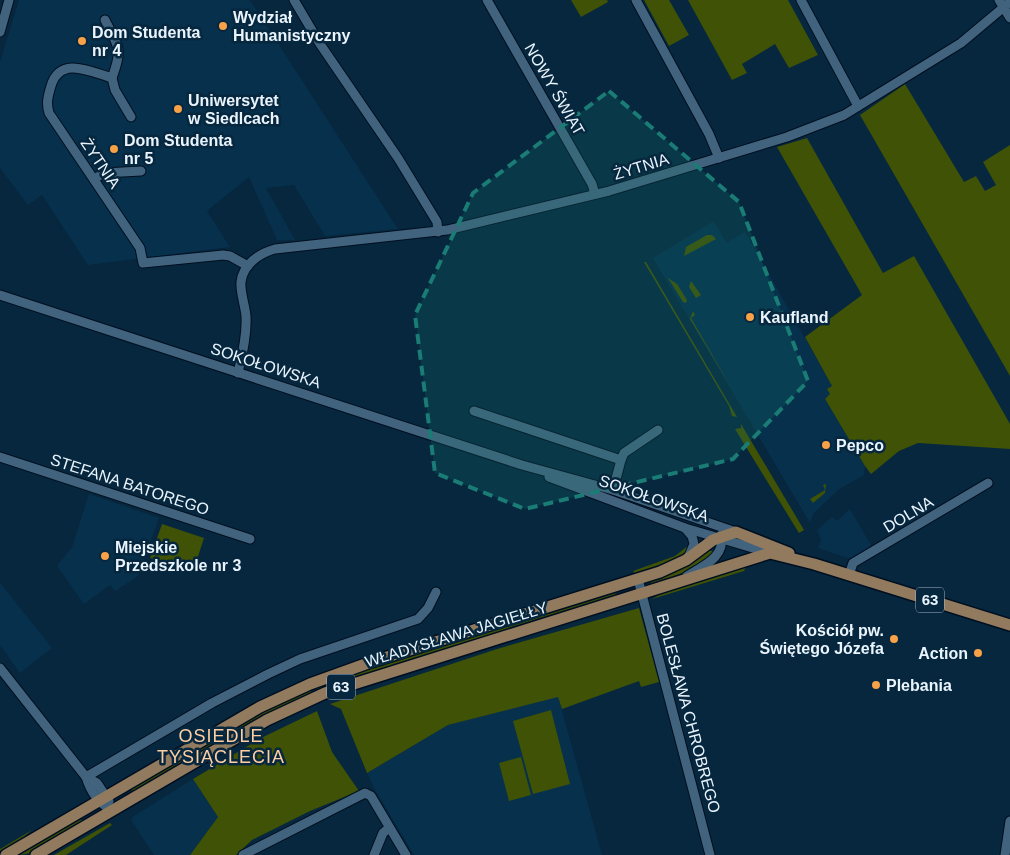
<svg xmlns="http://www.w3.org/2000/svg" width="1010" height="855" font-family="Arial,sans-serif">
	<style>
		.built { fill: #06304c }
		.green { fill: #3f5205 }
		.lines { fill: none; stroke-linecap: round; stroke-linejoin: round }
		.minor-casing { stroke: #000f20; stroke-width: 11 }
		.major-casing { stroke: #000f20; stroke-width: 14 }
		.minor { stroke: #42637d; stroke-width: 9 }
		.major { stroke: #927a5f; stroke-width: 11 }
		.marked { fill: #1a7c75; fill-opacity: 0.2; stroke: #1a7c75; stroke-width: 4; stroke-dasharray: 10 6; stroke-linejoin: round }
		.poi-dot { fill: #f7a148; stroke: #06273e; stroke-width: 2 }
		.labels { text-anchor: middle; stroke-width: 5; stroke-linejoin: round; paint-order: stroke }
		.shield { fill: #06273e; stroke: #a5b6c4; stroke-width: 1 }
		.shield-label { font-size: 15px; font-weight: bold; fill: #e9f4fd }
		.poi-label { font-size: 16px; font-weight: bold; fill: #e9f4fd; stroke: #06273e; text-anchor: start }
		.street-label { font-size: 16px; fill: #e9f4fd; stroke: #06273e }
		.neighbourhood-label { font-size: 18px; letter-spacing: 1px; fill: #ffcea2; stroke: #06273e }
	</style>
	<rect width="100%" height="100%" fill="#06273e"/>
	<!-- built -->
	<g class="built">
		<polygon points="19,0 250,0 398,229 325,236 294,185 266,188 295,240 277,240 249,177 207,211 230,247 88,265 42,195 28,205 0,168 0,62"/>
		<polygon points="714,221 726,243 745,232 832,386 831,394 825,399 865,466 864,475 838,490 813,514 810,523 653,258"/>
		<polygon points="89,494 159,518 138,576 115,591 110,585 84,604 57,566 72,547"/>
		<polygon points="850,509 873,549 854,560 818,548 821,540 817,530 832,517 837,521"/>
		<polygon points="0,583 52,648 20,673 0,645"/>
		<polygon points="558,696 602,855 414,855 374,788 367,773 448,725"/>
		<polygon points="193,779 218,817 190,855 154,855 131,820 134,816"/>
	</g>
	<!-- green -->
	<g class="green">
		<polygon points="571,0 607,0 608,2 581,17"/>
		<polygon points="644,0 669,0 689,35 669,46"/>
		<polygon points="688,0 788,0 818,55 789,68 775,44 742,64 747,73 732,80"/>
		<polygon points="905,84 964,182 976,176 985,191 996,185 983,162 1010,145 1010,376 860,115"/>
		<polygon points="807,138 883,273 914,256 1010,424 1010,449 918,443 899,451 871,474 865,466 825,399 830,394 827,389 832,386 805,337 862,295 777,147"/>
		<polygon points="707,235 712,235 716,239 684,256 686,247"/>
		<polygon points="644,262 646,262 737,417 732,416 729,406"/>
		<polygon points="668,278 677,284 687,300 686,303 683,302"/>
		<polygon points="691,281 701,295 696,298 689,287"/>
		<polygon points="693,311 695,315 691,318 732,389 690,319"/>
		<polygon points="741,424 804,530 799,533 735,429 741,428"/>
		<polygon points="826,484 825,493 813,503 810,499 825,490 823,485"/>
		<polygon points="162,524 204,538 193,572 150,558"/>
		<path d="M689,545L690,546C682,565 653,569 636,575L633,571L675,556Z"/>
		<polygon points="709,550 714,552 687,571 647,587 653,580 688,565"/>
		<polygon points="746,567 744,571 652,599 662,593"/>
		<polygon points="615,592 617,597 358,676 318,692 315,687 356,671"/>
		<polygon points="639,608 659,682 641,687 639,681 562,709 558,697 448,725 367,773 341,709 330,704 497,649"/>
		<polygon points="310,689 312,693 134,793 131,789 256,715"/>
		<polygon points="551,710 570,784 533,794 513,721"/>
		<polygon points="317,711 332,752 359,791 310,811 252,840 236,855 190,855 218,817 193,779 261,738"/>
		<polygon points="521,757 531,795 509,801 499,763"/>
		<path d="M80,819L84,823C63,835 40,855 16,855Z"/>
		<polygon points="110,823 112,825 66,855 54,855"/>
		<polygon points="32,830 15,844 0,852 0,849"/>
	</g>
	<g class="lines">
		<!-- minor casing -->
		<g class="minor-casing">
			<g id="minor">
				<polyline points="294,0 320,44 398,158 437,222 438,232"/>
				<polyline points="487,0 592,184 595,194"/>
				<polyline points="636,0 709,134 719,158"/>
				<polyline points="801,0 858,106"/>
				<polyline points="999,0 1010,18"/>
				<path d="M105,20C119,48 123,48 112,78"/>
				<polyline points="0,32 9,0"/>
				<path d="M131,117L115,90L112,78C89,71 60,56 51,86C48,96 46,103 49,113L140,248L143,263L223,255L230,256L248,266"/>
				<polyline points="94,179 104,173 141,171"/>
				<polyline points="0,295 522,465 613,490 736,532"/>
				<path d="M238,373C242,355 247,335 246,316C245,305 240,292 241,282C243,264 260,253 275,249L447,230L609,191L787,137L844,115L961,43L1010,2"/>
				<polyline points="474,411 621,460 613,490"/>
				<polyline points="0,457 250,539"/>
				<polyline points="621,460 624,453 658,430"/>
				<polyline points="549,477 685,528 770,553"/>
				<polyline points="685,528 692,536 694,544 689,556"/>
				<polyline points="849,575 853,563 988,483"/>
				<path d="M687,576C703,566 726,557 721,535"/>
				<polyline points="638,579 710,855"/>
				<path d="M0,668L86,777C91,793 98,802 112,811"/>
				<polyline points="86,777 212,703 268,674 300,659 418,619 428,608 436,592"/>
				<polyline points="86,777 97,783 109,801"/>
				<polyline points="243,855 365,793 371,796 406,855"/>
				<polyline points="374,855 383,833 389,828"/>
				<polyline points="1005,855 1010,821"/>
			</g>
		</g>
		<!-- major casing -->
		<g class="major-casing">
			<g id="major">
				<polyline points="6,855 260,707 310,684 371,662 660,572 686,560 713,540 736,532 789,553"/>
				<polyline points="36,855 267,720 325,693 770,553 814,564 1010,625"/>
			</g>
		</g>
		<!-- minor -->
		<use href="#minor" class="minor"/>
		<!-- major -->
		<use href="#major" class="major"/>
	</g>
	<!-- marked area -->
	<path class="marked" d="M609,91L739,202L808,381L733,459L525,509L435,473L415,315L473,193Z"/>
	<!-- markers -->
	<g class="poi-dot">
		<circle cx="223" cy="26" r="5"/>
		<circle cx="82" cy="41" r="5"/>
		<circle cx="178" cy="109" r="5"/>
		<circle cx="114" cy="149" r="5"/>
		<circle cx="750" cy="317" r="5"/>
		<circle cx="826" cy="445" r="5"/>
		<circle cx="105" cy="556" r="5"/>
		<circle cx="894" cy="639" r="5"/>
		<circle cx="978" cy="653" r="5"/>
		<circle cx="876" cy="685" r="5"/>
	</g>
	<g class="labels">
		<!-- shield labels -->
		<g class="shield">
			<rect x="916" y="587.5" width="28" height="25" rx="4"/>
			<rect x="327" y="674.5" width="28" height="25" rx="4"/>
		</g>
		<g class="shield-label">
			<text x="930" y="605">63</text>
			<text x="341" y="692">63</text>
		</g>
		<!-- poi labels -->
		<g class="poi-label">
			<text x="233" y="23">Wydział<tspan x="233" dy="18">Humanistyczny</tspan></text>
			<text x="92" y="38">Dom Studenta<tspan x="92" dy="18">nr 4</tspan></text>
			<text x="188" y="106">Uniwersytet<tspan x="188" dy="18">w Siedlcach</tspan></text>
			<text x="124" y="146">Dom Studenta<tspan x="124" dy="18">nr 5</tspan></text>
			<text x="760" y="323">Kaufland</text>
			<text x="836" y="451">Pepco</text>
			<text x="115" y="553">Miejskie<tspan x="115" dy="18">Przedszkole nr 3</tspan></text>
			<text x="884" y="636" text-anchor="end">Kościół pw.<tspan x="884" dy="18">Świętego Józefa</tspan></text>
			<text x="968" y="659" text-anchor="end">Action</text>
			<text x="886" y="691">Plebania</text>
		</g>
		<!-- street labels -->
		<g class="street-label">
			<text transform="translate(555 89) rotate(60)" y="6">NOWY ŚWIAT</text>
			<text transform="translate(101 163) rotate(56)" y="6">ŻYTNIA</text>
			<text transform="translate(641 166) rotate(-17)" y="6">ŻYTNIA</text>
			<text transform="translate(266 365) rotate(18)" y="6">SOKOŁOWSKA</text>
			<text transform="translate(130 484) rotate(18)" y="6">STEFANA BATOREGO</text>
			<text transform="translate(654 498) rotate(19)" y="6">SOKOŁOWSKA</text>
			<text transform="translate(908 514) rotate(-31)" y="6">DOLNA</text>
			<text transform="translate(456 634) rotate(-17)" y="6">WŁADYSŁAWA JAGIEŁŁY</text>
			<text transform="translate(689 713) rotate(75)" y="6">BOLESŁAWA CHROBREGO</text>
		</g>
		<!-- neighbourhood labels -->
		<g class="neighbourhood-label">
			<text x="221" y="742">OSIEDLE<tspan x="221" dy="21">TYSIĄCLECIA</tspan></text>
		</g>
	</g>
</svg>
